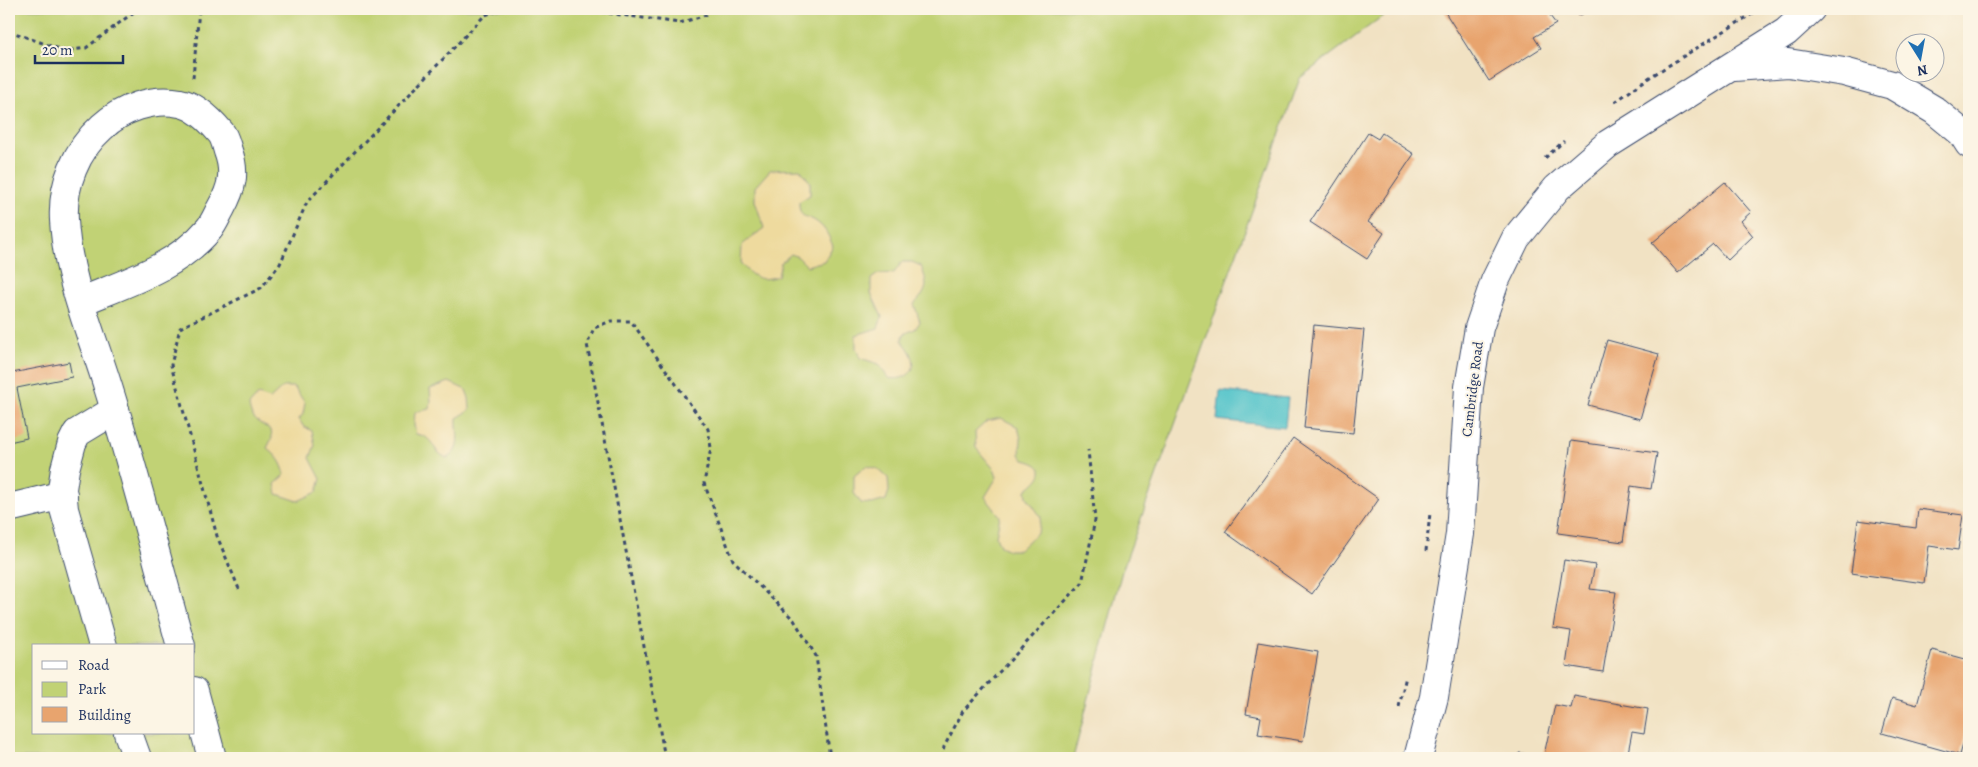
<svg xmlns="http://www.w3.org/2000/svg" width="1978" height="767" font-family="Alegreya,serif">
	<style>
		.green { fill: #c1d275; stroke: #6e806a; fill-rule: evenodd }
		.sand { fill: #eeda9e; stroke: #84847e }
		.water { fill: #57c5cb; stroke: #397a94 }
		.building { fill: #e8a46e }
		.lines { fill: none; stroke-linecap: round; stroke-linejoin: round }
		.minor-casing { stroke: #3b4a6d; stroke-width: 30 }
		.path { stroke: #3b4a6d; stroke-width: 3; stroke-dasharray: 4 4; stroke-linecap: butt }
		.minor { stroke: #fff; stroke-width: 28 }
		.labels { text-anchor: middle; stroke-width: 4; stroke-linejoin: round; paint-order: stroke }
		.street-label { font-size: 14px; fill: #1b2f5e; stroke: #fcf5e5 }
	</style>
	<rect width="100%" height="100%" fill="#fcf5e5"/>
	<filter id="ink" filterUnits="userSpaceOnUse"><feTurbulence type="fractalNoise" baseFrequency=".02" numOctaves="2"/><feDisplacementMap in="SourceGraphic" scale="10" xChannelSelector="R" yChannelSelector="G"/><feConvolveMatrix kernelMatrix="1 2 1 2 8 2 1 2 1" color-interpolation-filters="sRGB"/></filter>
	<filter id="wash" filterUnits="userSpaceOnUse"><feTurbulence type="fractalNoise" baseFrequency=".0096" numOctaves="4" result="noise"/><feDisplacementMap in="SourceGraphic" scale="20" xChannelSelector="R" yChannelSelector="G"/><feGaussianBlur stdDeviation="1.12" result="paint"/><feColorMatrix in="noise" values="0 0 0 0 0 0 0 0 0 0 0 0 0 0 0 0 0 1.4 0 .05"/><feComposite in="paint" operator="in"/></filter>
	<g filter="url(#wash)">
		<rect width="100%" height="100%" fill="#f1e2c3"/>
		<!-- green -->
		<path class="green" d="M9,9H1392L1300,78L1122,571L1073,758H9ZM34,646H194V733H34Z"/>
		<!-- sand -->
		<g class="sand">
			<path d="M800,169L810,182V195L799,202C799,221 807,214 818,223C826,229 829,237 833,246L824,261L807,266L798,257L791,254L781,263L778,276C759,282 754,278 741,264L742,245L764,228L755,201V187L770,170Z"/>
			<path d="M902,262H912L921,266C928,284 929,290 914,304L920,322L915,329L904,334L902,340C904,344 907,346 909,350C921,368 908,382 888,378L879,364L860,358L856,348V335L878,328L882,317L871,293V279L878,274L894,273Z"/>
			<path d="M449,382L466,390L469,398L470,410L457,418C456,434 463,449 447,458C429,450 437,438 416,434L414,425L415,412L430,409L431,401L430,389Z"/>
			<path d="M283,387H294L305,403L303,414L299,419L303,426L312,431L315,445L310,458L321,479L317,492L298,501L277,494L275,484L285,475C282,462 277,456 267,448L272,438L271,430C259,422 251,421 249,405L258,395L270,399Z"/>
			<path d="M1001,418L1018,427L1021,439L1020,454L1024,460C1050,466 1043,477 1026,490L1027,497L1041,517L1038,532L1019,550H1009L1000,546L996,536L1000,516L985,497L997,477L994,469L976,448L975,432L987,421Z"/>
			<polygon points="866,466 878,469 888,478 889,491 886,500 872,504 861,503 854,493 854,476"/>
		</g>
		<!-- water -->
		<polygon class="water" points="1220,391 1288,398 1285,427 1217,420"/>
		<g id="blocks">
			<!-- building -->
			<g class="building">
				<polygon points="1443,9 1561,9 1550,16 1556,24 1534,37 1541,48 1489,81"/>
				<polygon points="1575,9 1591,9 1579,16"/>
				<polygon points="1368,133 1378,139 1382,133 1414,154 1368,222 1384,233 1367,259 1310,222"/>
				<polygon points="1725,182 1751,212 1741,221 1753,236 1728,260 1713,244 1678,273 1652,243"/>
				<polygon points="1314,325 1364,330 1353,433 1304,428"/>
				<polygon points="1607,340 1659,354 1640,419 1588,405"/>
				<polygon points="10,359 12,373 69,362 72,377 17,388 27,438 9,442"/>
				<polygon points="1293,438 1379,499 1312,594 1225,532"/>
				<polygon points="1571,441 1657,453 1651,489 1631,486 1623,542 1558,533"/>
				<polygon points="1918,509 1963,515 1958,550 1929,546 1924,583 1851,573 1858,520 1916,528"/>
				<polygon points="1564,560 1595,565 1590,589 1616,592 1603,672 1566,666 1571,631 1553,628"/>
				<polygon points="1258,642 1318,652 1303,741 1258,734 1261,717 1246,714"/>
				<polygon points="1932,650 1969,660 1969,723 1960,755 1882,733 1892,698 1917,705"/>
				<polygon points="1574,696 1648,709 1644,734 1632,732 1627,758 1516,758 1519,753 1544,755 1555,705 1571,708"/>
			</g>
		</g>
	</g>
	<g filter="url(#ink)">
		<use href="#blocks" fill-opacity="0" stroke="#3b4a6d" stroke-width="1"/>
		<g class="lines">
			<!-- minor casing -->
			<g class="minor-casing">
				<g id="minor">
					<polyline points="1734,67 1788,63 1844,72 1892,85 1934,110 1962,133 1969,144"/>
					<path d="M80,302C125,283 176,268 209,229C214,223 217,215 221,208C232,188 236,173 228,151C226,145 225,138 221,133C211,121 196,106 180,103C153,97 121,109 102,127C76,150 62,185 64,220C67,278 91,332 108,387C135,473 157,560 181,646"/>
					<polyline points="9,508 63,495"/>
					<polyline points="103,646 64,509 62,489 65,469 72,443 77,433 115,410"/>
					<polyline points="194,691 212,758"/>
					<polyline points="128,733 137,758"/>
					<polyline points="1418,758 1434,697 1460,534 1469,387 1479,328 1495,281 1516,238 1557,188 1608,144 1786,32 1811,9"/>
				</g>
			</g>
			<!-- path -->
			<g class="path">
				<polyline points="577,9 680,23 706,15 710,9"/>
				<polyline points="9,31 65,51 86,48 138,9"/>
				<polyline points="193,78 199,9"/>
				<polyline points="1615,102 1650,77 1760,9"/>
				<polyline points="1545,158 1564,141"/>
				<polyline points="1426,551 1430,513"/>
				<polyline points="239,589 217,536 171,365 180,328 261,288 280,264 307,202 485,15 503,9"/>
				<polyline points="1399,707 1406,676"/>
				<polyline points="665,758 587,344 594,328 611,321 631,321 708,429 711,448 704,483 733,560 794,620 816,656 830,758"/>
				<polyline points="942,758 944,747 963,711 1082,583 1095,520 1088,450"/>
			</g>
			<!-- minor -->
			<use href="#minor" class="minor"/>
		</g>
	</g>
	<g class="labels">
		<!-- street labels -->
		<g class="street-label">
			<text transform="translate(1472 389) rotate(-83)" y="5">Cambridge Road</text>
		</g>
	</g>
	<!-- margin -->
	<rect width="1978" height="767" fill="none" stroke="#fcf5e5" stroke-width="30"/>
	<!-- legend -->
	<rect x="32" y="644" width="162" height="90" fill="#fcf5e5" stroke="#a2a6af"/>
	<rect x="42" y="661" width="25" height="8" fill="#ffffff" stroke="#a2a6af"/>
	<text x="78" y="670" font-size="15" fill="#1b2f5e">Road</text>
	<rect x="42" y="682" width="25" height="15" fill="#c1d275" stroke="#a2a6af"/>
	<text x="78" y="694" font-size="15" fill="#1b2f5e">Park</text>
	<rect x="42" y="707" width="25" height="15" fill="#e8a46e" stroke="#a2a6af"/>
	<text x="78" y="720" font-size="15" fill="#1b2f5e">Building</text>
	<!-- north arrow -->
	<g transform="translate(1920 58) rotate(169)"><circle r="24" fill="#fcf5e5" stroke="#a2a6af"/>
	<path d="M0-4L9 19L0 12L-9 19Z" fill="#1f6fb2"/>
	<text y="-8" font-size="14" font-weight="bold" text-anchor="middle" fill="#1b2f5e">N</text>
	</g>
	<!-- scale -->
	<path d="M35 55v8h88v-8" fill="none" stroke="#1b2f5e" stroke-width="2.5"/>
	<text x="42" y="55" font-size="15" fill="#1b2f5e" stroke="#fcf5e5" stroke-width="4" paint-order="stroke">20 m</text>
</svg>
